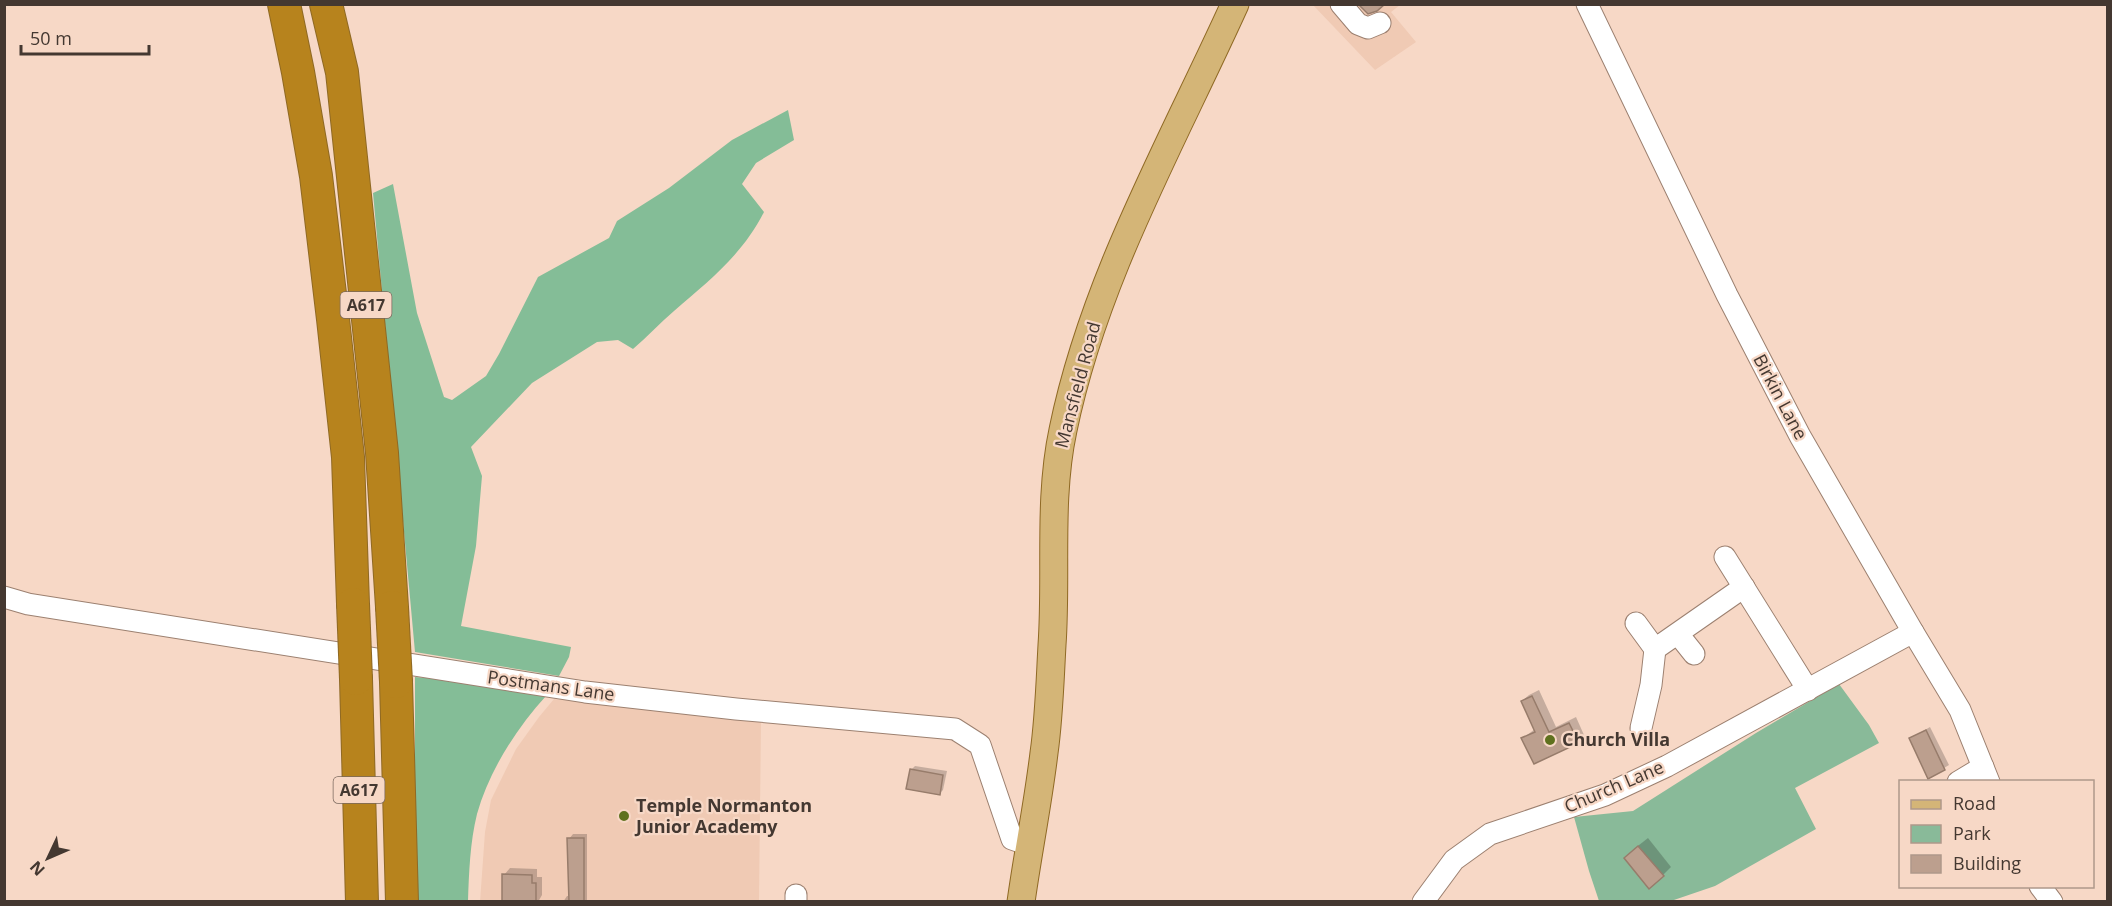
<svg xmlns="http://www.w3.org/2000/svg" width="2112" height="906" font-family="'Open Sans',sans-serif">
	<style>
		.built { fill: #f0cab4 }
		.green { fill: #89ba99 }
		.forest { fill: #84bd97 }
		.shadow { fill: #0003 }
		.building { fill: #bc9f8e; stroke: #977c6b; stroke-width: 1.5 }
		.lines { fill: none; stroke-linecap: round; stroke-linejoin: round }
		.minor-casing { stroke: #9c8070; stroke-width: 23 }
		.major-casing { stroke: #8f6924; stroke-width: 29 }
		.highway-casing { stroke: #8f6924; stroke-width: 34 }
		.minor { stroke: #fff; stroke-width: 21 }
		.major { stroke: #d4b577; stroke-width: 27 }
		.highway { stroke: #b7831d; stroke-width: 32 }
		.highway-bridge-casing { stroke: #8f6924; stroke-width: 34; stroke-linecap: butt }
		.highway-bridge { stroke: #b7831d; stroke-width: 32 }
		.poi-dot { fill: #5f711e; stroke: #f7d8c6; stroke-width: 2 }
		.labels { text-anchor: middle; stroke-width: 4.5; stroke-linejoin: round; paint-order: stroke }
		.shield { fill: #f7d8c6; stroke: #7a685e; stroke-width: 1.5 }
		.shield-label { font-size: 16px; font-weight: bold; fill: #443831 }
		.street-label { font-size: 18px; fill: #443831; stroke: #f7d8c6 }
		.poi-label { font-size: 18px; font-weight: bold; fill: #443831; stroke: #f7d8c6; text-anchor: start }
	</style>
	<rect width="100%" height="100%" fill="#f7d8c6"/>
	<!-- built -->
	<g class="built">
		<polygon points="1313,5 1400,5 1391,12 1416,42 1375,70"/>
		<polygon points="554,699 761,720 759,901 480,902 485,832 491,800 516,749 539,717"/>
	</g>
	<!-- green -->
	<polygon class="green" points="1839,684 1869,725 1879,743 1795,788 1816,829 1715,886 1671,901 1599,901 1589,871 1574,817 1633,811 1756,733"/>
	<!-- forest -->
	<g class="forest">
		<path d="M788,110L794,140L756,163L742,184L764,212C742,255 710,280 674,311C660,323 647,337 633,349L618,340L597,342L532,383L471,447L482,476L476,546L461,626L571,647L569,657L559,676L415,652L373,193L393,184L417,313L444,397L452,400L486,376L499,354L538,277L609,238L617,221L669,188L732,140Z"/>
		<path d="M415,677L535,687L546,696C516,729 489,771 477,814C470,842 469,873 468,901H418L415,799Z"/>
	</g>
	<!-- shadow -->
	<g class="shadow">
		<polygon points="1539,690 1556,727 1576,717 1584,735 1578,742 1523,738 1535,729 1522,701 1529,695"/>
		<polygon points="1930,727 1949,765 1929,777 1911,738"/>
		<polygon points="915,766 947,771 943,790 939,794 911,770"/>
		<polygon points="573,834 587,834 587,902 563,902 567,896 570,896 569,839"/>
		<polygon points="1648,838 1671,867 1663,875 1634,849"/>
		<polygon points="510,868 537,869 537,877 542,877 542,895 538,902 503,902 504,875"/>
	</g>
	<!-- building -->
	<g class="building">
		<polygon points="1358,4 1385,4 1377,11 1368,14"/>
		<polygon points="1532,696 1549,732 1569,723 1579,743 1534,764 1521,738 1535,732 1521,701"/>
		<polygon points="1926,730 1945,770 1928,779 1909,738"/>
		<polygon points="910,769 943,775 940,795 906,789"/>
		<polygon points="567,838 584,838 584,902 569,902"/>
		<polygon points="1638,846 1664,876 1649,889 1624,858"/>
		<polygon points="502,874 532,875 532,883 536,883 536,902 502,902"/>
	</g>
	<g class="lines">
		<!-- minor casing -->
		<g class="minor-casing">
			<g id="minor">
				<polyline points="1341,4 1358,24 1368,28 1380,23"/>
				<polyline points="1587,4 1727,295 1800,436 1913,632 1960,710 1989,782"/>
				<polyline points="1725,557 1808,690"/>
				<polyline points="4,597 28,604 585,692 736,709 955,729 980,745 1012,839 1029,845"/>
				<polyline points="1636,623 1655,649 1744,587"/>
				<polyline points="1678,634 1694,654"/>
				<polyline points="1641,728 1651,685 1655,649"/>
				<polyline points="1958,782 1983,767"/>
				<polyline points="2040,886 2052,902"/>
				<polyline points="796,902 796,895"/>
				<polyline points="1423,902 1454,860 1490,834 1605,795 1667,766 1913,632"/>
			</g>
		</g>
		<!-- major casing -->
		<g class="major-casing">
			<path id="major" d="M1021,902C1028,852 1038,803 1044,753C1049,718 1050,681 1052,645C1057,574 1048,500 1063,430C1094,279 1172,143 1235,4"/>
		</g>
		<!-- highway casing -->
		<g class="highway-casing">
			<g id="highway">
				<polyline points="284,4 298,72 316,176 333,319 348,457 353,604"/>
				<polyline points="326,4 342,72 382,453 392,607"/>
				<polyline points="356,679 362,902"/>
				<polyline points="396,682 402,902"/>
			</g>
		</g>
		<!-- minor -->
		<use href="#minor" class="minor"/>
		<!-- major -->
		<use href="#major" class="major"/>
		<!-- highway -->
		<use href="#highway" class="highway"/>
		<!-- highway-bridge casing -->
		<g class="highway-bridge-casing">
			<g id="highway-bridge">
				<polyline points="353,604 356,679"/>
				<polyline points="392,607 396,682"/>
			</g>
		</g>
		<!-- highway-bridge -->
		<use href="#highway-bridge" class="highway-bridge"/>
	</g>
	<!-- markers -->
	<g class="poi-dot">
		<circle cx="1550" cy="740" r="6"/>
		<circle cx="624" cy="816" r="6"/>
	</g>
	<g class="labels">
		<!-- shield labels -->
		<g class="shield">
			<rect x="340.5" y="292" width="51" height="26" rx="4.5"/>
			<rect x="333.5" y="777" width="51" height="26" rx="4.5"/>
		</g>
		<g class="shield-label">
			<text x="366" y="311">A617</text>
			<text x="359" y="796">A617</text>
		</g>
		<!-- street labels -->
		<g class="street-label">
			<text transform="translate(1078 385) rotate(-75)" y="6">Mansfield Road</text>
			<text transform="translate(1780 397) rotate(62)" y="6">Birkin Lane</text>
			<text transform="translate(551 686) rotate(8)" y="6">Postmans Lane</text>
			<text transform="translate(1614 787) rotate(-23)" y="6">Church Lane</text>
		</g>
		<!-- poi labels -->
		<g class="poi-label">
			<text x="1562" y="746">Church Villa</text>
			<text x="636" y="812">Temple Normanton<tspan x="636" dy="21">Junior Academy</tspan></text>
		</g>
	</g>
	<!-- border -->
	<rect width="2112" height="906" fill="none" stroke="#443831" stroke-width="12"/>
	<!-- legend -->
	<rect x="1899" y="780" width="195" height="108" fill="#f7d8c6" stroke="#af988a" stroke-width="1.5"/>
	<rect x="1911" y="800" width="30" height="9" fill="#d4b577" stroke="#af988a" stroke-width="1.5"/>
	<text x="1953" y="810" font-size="18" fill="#443831">Road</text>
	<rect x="1911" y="825" width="30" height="18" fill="#89ba99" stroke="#af988a" stroke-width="1.5"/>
	<text x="1953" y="840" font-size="18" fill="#443831">Park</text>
	<rect x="1911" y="855" width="30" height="18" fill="#bc9f8e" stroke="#af988a" stroke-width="1.5"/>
	<text x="1953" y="870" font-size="18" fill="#443831">Building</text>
	<!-- north arrow -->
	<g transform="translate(48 858) rotate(226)" stroke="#f7d8c6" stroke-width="4.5" paint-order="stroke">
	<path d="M0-4.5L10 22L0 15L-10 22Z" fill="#443831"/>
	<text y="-9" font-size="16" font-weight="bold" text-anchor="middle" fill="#443831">N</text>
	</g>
	<!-- scale -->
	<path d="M21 45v9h128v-9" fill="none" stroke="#443831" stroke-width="3"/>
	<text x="30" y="45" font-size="18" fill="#443831" stroke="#f7d8c6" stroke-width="4.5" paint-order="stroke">50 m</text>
</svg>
